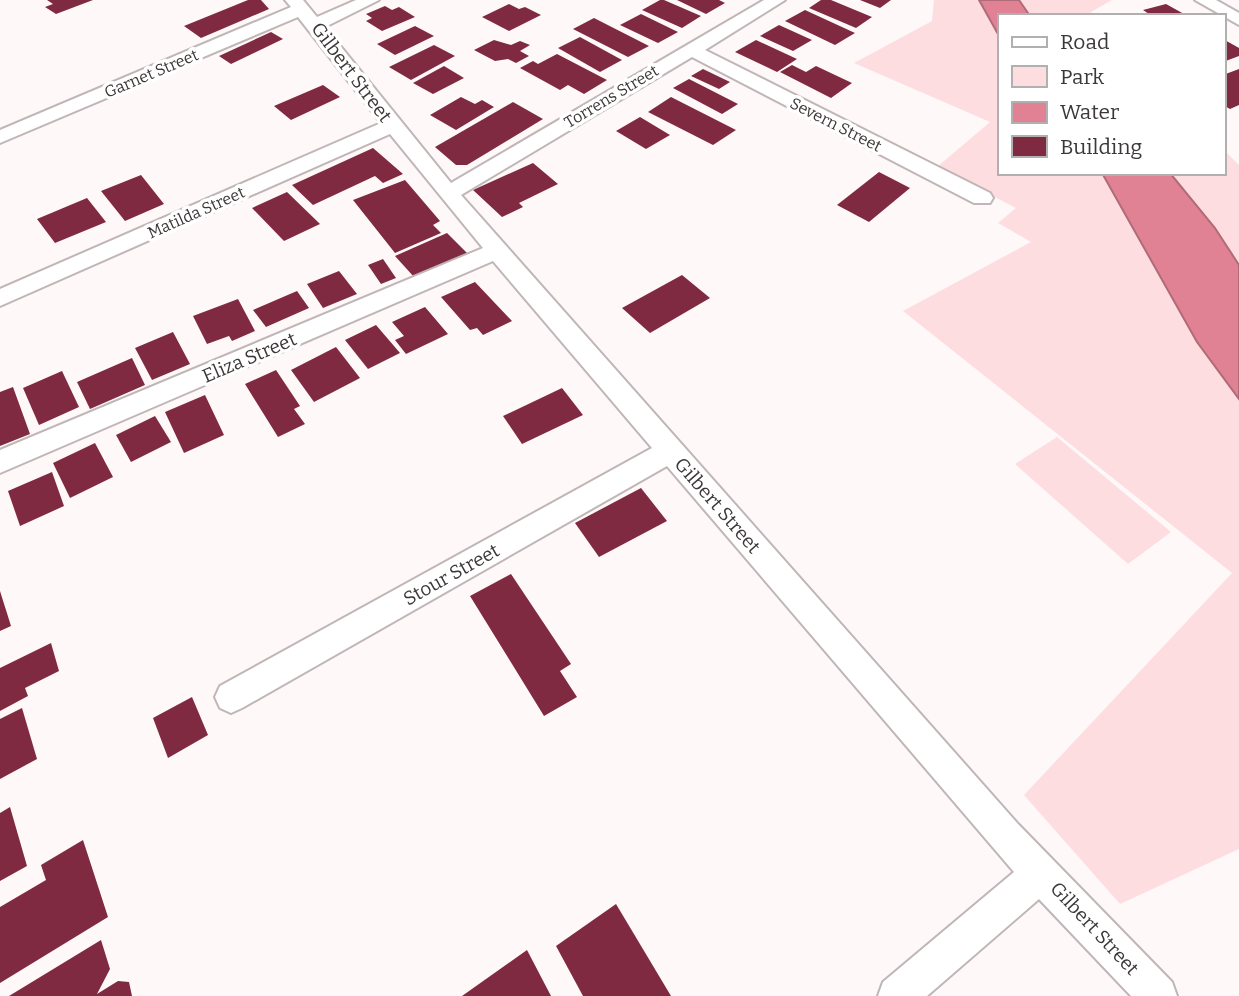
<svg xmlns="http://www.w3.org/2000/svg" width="1239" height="996" font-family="Bitter,serif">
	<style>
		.green { fill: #fedde1 }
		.water { fill: #e18194; stroke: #b06b78; stroke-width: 2 }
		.building { fill: #802a41 }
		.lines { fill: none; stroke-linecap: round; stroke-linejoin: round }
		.street-casing { stroke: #c0b6b7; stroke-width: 4 }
		.street { fill: #fff; fill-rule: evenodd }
		.labels { text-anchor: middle; stroke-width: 7; stroke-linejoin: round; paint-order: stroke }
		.far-street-label { font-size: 16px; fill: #3c3838; stroke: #fff }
		.street-label { font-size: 19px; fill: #3c3838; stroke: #fff }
	</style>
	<rect width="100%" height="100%" fill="#fef8f9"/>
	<!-- green -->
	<g class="green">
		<polygon points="934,0 1112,0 1091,12 1094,16 999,16 999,173 1223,173 1223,149 1239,165 1239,849 1120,904 1024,795 1232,573 903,311 1031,242 998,223 1016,208 937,167 990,122 854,63 932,21"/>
		<polygon points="1057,437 1171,532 1128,564 1015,464"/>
	</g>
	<!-- water -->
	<g class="water">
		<polygon points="979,0 1019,0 1030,16 999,16 999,36"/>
		<polygon points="1102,173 1170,173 1215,228 1239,265 1239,399 1197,342"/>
	</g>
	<!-- building -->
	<g class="building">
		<polygon points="47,0 93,0 56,14 45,7 53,4"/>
		<polygon points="248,0 261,0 269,9 201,38 184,26"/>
		<polygon points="660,0 664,0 701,16 682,28 642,10"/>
		<polygon points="677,0 719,0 725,3 706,14"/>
		<polygon points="821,0 831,0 872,17 856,28 809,8"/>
		<polygon points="860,0 891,0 880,8"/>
		<polygon points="509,4 519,9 525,7 541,15 509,31 482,17"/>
		<polygon points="1166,4 1184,14 1152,16 1143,10"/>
		<polygon points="385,6 392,10 399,7 415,17 382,31 366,21 372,18 366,14"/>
		<polygon points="805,10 855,33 835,45 785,21"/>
		<polygon points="641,14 678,32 658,43 620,25"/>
		<polygon points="594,18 649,46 628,57 573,29"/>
		<polygon points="779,25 812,40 793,51 760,36"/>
		<polygon points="415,26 434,36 395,55 377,44"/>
		<polygon points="271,32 283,39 231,64 219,56"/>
		<polygon points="580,37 622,60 600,72 558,48"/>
		<polygon points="1223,39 1239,48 1239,56 1223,62"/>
		<polygon points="494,40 511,45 520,41 530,45 520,51 529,56 516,63 508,59 495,61 474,50"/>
		<polygon points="756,40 797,59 777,72 735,52"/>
		<polygon points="434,45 455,56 411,80 389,67"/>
		<polygon points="557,54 607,80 584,94 568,85 560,90 520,68 533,61 538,64"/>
		<polygon points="792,65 806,72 816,66 852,83 831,98 780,72"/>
		<polygon points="444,66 464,78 433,94 413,83"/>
		<polygon points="703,69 730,82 719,89 691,76"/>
		<polygon points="1239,69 1239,105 1230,109 1223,105 1223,75"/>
		<polygon points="689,79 738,104 722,114 673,88"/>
		<polygon points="323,85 340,97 291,120 274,106"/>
		<polygon points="461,97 475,104 482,100 494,107 456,130 430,115"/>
		<polygon points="671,97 736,130 713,145 648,112"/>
		<polygon points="513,102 543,119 467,165 456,165 435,147"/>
		<polygon points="640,117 670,135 646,149 616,131"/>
		<polygon points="373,148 403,174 383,183 375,176 313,205 292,185"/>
		<polygon points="533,163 558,184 519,203 523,207 502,217 473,190"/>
		<polygon points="879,172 910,188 869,222 837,205"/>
		<polygon points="141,175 164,204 125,221 101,191"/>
		<polygon points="405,180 440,221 433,225 441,233 395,253 353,200"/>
		<polygon points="287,192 320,224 284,241 252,208"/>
		<polygon points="87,198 106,222 55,243 37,219"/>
		<polygon points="447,233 467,253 414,277 395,256"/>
		<polygon points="383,259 396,278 381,284 368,265"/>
		<polygon points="339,271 357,294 323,308 307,284"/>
		<polygon points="682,275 710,298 650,333 622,308"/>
		<polygon points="475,282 512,321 483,335 477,328 470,330 441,297"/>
		<polygon points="297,291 309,308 266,327 253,310"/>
		<polygon points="238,299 255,331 232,341 229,336 207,344 193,316"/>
		<polygon points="425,307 448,334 406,354 395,340 404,336 392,322"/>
		<polygon points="376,325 400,353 368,369 345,340"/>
		<polygon points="173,332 190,364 152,380 135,348"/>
		<polygon points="336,347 360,378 314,402 291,370"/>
		<polygon points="132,358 145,385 90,409 77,382"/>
		<polygon points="276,370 300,406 294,409 305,424 278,437 245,384"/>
		<polygon points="62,371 79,407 39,425 23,388"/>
		<polygon points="13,387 30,434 0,446 0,392"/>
		<polygon points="562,388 583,415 522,444 503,416"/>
		<polygon points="205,395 224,435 184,453 165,412"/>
		<polygon points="155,416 171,442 131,462 116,435"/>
		<polygon points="95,443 113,477 70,498 53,463"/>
		<polygon points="52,472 64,506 20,526 8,491"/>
		<polygon points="641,488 667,521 599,557 575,523"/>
		<polygon points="511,574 571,664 560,671 577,697 544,716 470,596"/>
		<polygon points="0,591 11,626 0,631"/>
		<polygon points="51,643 59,671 25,688 28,696 0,711 0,668"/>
		<polygon points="192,697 208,735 168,758 153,718"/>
		<polygon points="22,708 37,759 0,779 0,719"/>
		<polygon points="10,807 27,866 0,881 0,813"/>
		<polygon points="83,840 108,917 0,983 0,907 46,880 41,865"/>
		<polygon points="616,904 671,996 583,996 556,946"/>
		<polygon points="101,940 110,969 97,994 118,981 129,982 132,996 9,996"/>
		<polygon points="527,950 551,996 462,996"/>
	</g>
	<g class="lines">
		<!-- street casing -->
		<g class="street-casing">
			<g id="street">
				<polygon points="285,0 303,0 317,17 356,0 379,0 325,27 451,183 764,0 785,0 705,50 990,193 993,198 990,203 974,203 692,57 461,195 1018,824 1172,982 1177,996 1131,996 1039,899 927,996 878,996 883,982 1014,872 667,466 242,708 231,713 220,708 215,697 220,686 652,448 493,261 0,473 0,450 483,248 390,134 0,306 0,289 381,123 298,17 0,143 0,130 291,7"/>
				<polygon points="1195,0 1216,0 1239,13 1239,25"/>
			</g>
		</g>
		<!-- street -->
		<use href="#street" class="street"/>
	</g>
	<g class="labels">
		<!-- far-street labels -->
		<g class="far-street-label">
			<text transform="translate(151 73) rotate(-23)" y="6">Garnet Street</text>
			<text transform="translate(611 96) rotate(-31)" y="6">Torrens Street</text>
			<text transform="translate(836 124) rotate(27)" y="6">Severn Street</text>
			<text transform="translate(196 212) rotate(-24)" y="6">Matilda Street</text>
		</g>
		<!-- street labels -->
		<g class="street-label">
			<text transform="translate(352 72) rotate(53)" y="7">Gilbert Street</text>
			<text transform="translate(249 357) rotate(-23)" y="7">Eliza Street</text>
			<text transform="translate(718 505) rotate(49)" y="7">Gilbert Street</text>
			<text transform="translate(451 574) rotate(-29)" y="7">Stour Street</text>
			<text transform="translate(1095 928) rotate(47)" y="7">Gilbert Street</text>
		</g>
	</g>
	<!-- legend -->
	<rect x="998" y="14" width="228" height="161" fill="#ffffff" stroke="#b1afaf" stroke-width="2"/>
	<rect x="1012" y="37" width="35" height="10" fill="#ffffff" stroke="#b1afaf" stroke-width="2"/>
	<text x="1060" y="49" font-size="21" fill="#3c3838">Road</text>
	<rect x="1012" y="66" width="35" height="21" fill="#fedde1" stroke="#b1afaf" stroke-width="2"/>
	<text x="1060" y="84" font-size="21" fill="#3c3838">Park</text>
	<rect x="1012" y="102" width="35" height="21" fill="#e18194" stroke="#b1afaf" stroke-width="2"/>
	<text x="1060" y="119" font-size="21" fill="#3c3838">Water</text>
	<rect x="1012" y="136" width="35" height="21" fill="#802a41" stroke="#b1afaf" stroke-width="2"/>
	<text x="1060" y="154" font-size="21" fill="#3c3838">Building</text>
</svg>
